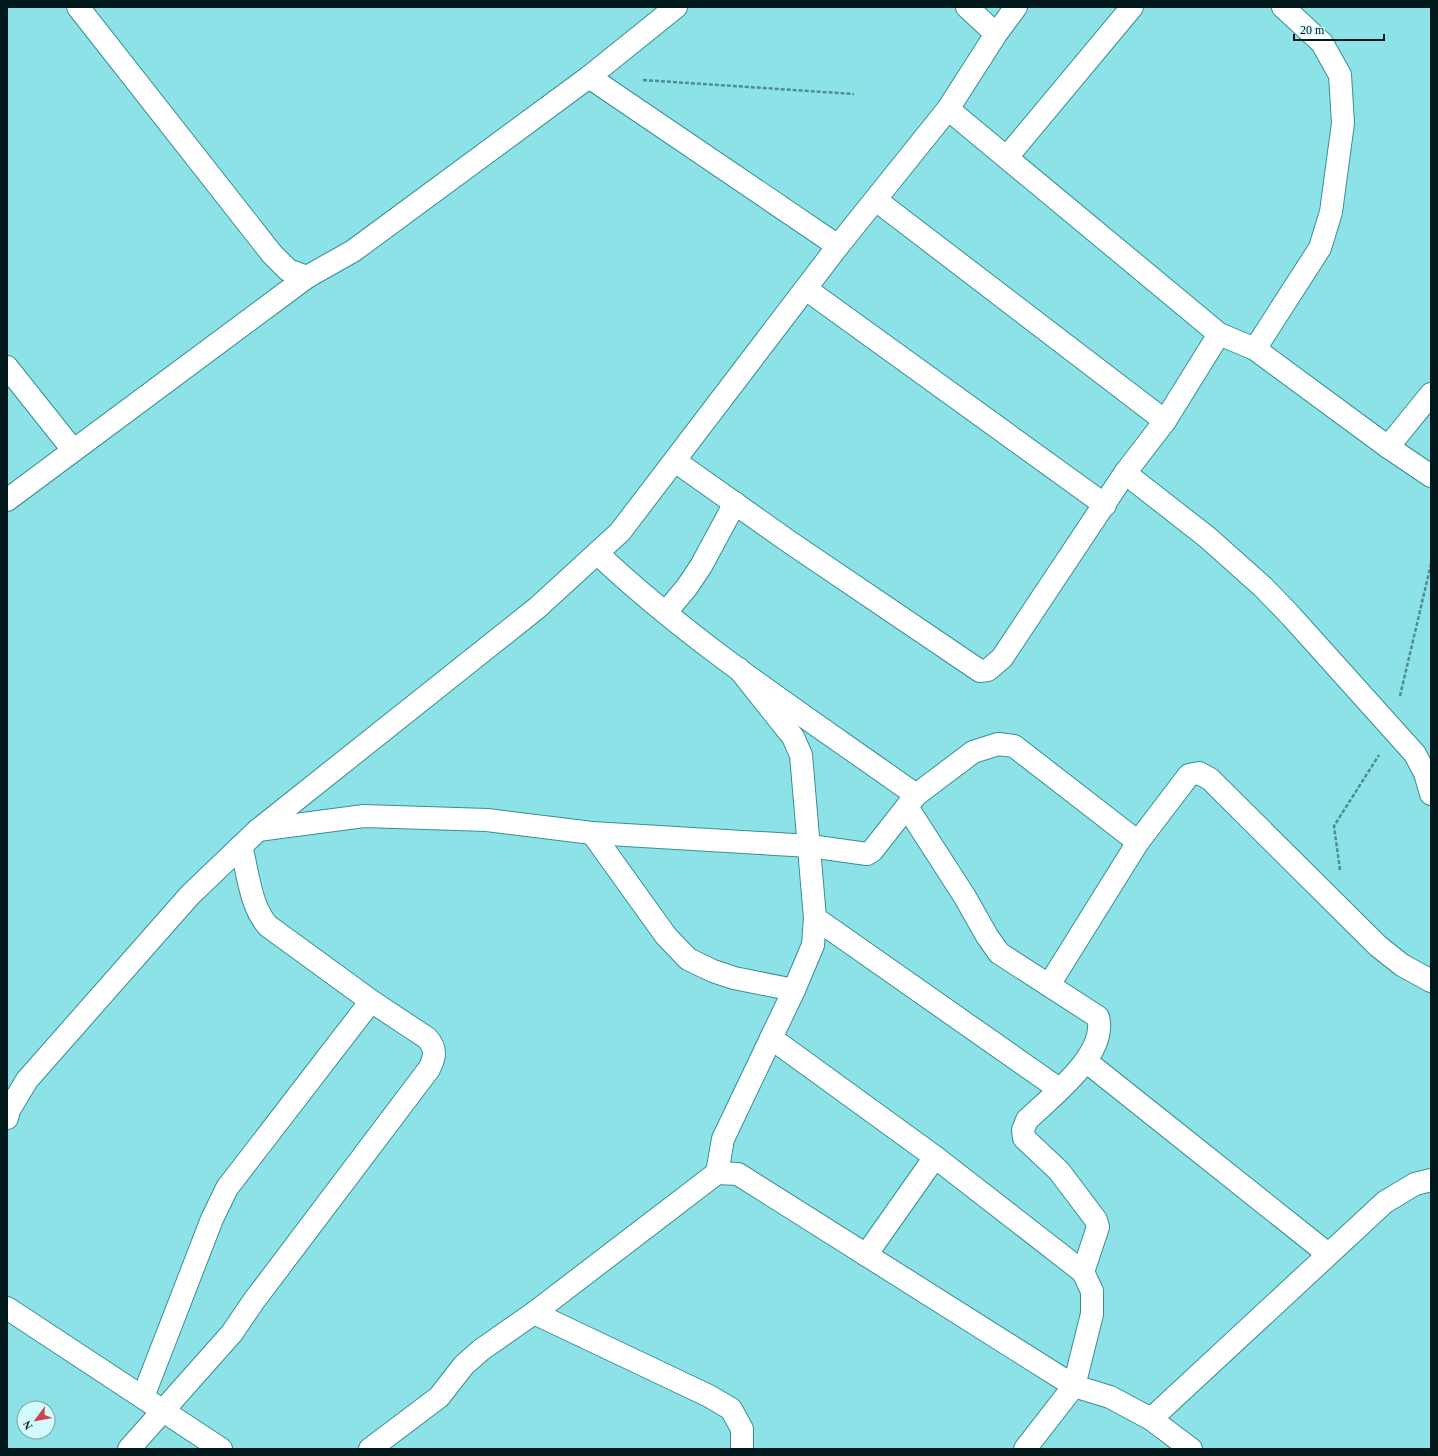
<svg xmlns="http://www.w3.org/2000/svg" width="1438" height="1456" font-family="'Times New Roman',serif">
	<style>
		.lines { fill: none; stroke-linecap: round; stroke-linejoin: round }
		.minor-casing { stroke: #378f95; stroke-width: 24 }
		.path { stroke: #518d90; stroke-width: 2.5; stroke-dasharray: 4 2; stroke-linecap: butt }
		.minor { stroke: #fff; stroke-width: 22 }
	</style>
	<rect width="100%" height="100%" fill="#8ce2e7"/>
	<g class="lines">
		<!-- minor casing -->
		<g class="minor-casing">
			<g id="minor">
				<polyline points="78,7 272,254 288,270 307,277 353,251 589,77 676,7"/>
				<polyline points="967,7 996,34"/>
				<polyline points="589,77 838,246"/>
				<polyline points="948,109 1219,334 1255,349 1388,447 1431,476"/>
				<polyline points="1007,157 1132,7"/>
				<polyline points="876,200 1165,421"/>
				<polyline points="806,289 1105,505"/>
				<polyline points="1255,349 1320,248 1331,212 1343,123 1340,75 1322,43 1283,7"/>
				<polyline points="7,367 73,450"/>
				<polyline points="1388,447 1431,394"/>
				<polyline points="675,461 788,541 980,671 988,670 1002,658 1125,473 1165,421 1219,334"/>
				<polyline points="1125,473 1207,537 1263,587 1291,616 1415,754 1425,773 1431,794"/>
				<polyline points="7,500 307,277"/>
				<path d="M597,553C693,644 808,718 916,795"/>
				<polyline points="666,612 687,587 701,566 735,503"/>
				<path d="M907,807L965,897L987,936L999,953L1098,1017C1108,1054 1052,1096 1027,1120L1023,1130L1024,1138L1059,1171L1096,1220L1098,1227L1083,1272"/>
				<polyline points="258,830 364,816 487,820 592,833 810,846 867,854 872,851 916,795 973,752 998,744 1014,746 1138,842"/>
				<polyline points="592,833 666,936 688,959 713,971 734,978 794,990"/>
				<polyline points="815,918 1059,1089"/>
				<polyline points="1049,985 1138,842 1189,775 1199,773 1210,779 1378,946 1402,965 1431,981"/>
				<polyline points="771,1038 935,1157 1083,1272 1092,1291 1092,1314 1074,1386 1025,1449"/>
				<polyline points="1087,1062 1328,1254"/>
				<polyline points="7,1118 9,1110 27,1080 190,895 258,830 537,608 620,532 838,246 948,109 996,34 1016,7"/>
				<polyline points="717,1173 723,1139 794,990 813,945 815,918 801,755 793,737 739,669"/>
				<polyline points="866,1255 935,1157"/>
				<polyline points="7,1308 221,1449"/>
				<polyline points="534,1313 709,1396 731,1409 742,1429 742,1449"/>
				<polyline points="143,1397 212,1219 227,1188 371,1001"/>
				<polyline points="1151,1419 1385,1202 1415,1184 1431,1180"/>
				<path d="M129,1449L232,1333L253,1302L429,1069C435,1057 437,1049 427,1038L371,1001L268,926C250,906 248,872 241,846"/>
				<polyline points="370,1449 439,1397 464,1365 481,1350 534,1313 717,1173 738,1174 1074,1386 1110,1397 1151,1419 1191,1449"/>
			</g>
		</g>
		<!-- path -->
		<g class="path">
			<polyline points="643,80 854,94"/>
			<polyline points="1400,696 1431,564"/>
			<polyline points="1340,870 1334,826 1379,755"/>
		</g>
		<!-- minor -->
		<use href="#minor" class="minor"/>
	</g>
	<!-- border -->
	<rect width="1438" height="1456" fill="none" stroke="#001819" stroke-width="16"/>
	<!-- north arrow -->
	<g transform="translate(36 1420) rotate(238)"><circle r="19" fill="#d2fbfd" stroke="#7ea0a2"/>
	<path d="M0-3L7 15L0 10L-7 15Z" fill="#d2424c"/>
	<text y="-6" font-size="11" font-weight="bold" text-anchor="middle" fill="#001819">N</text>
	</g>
	<!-- scale -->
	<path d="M1294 34v6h90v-6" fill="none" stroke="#001819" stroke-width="2"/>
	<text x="1300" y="34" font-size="12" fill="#001819" stroke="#d2fbfd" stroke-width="3" paint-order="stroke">20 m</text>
</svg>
